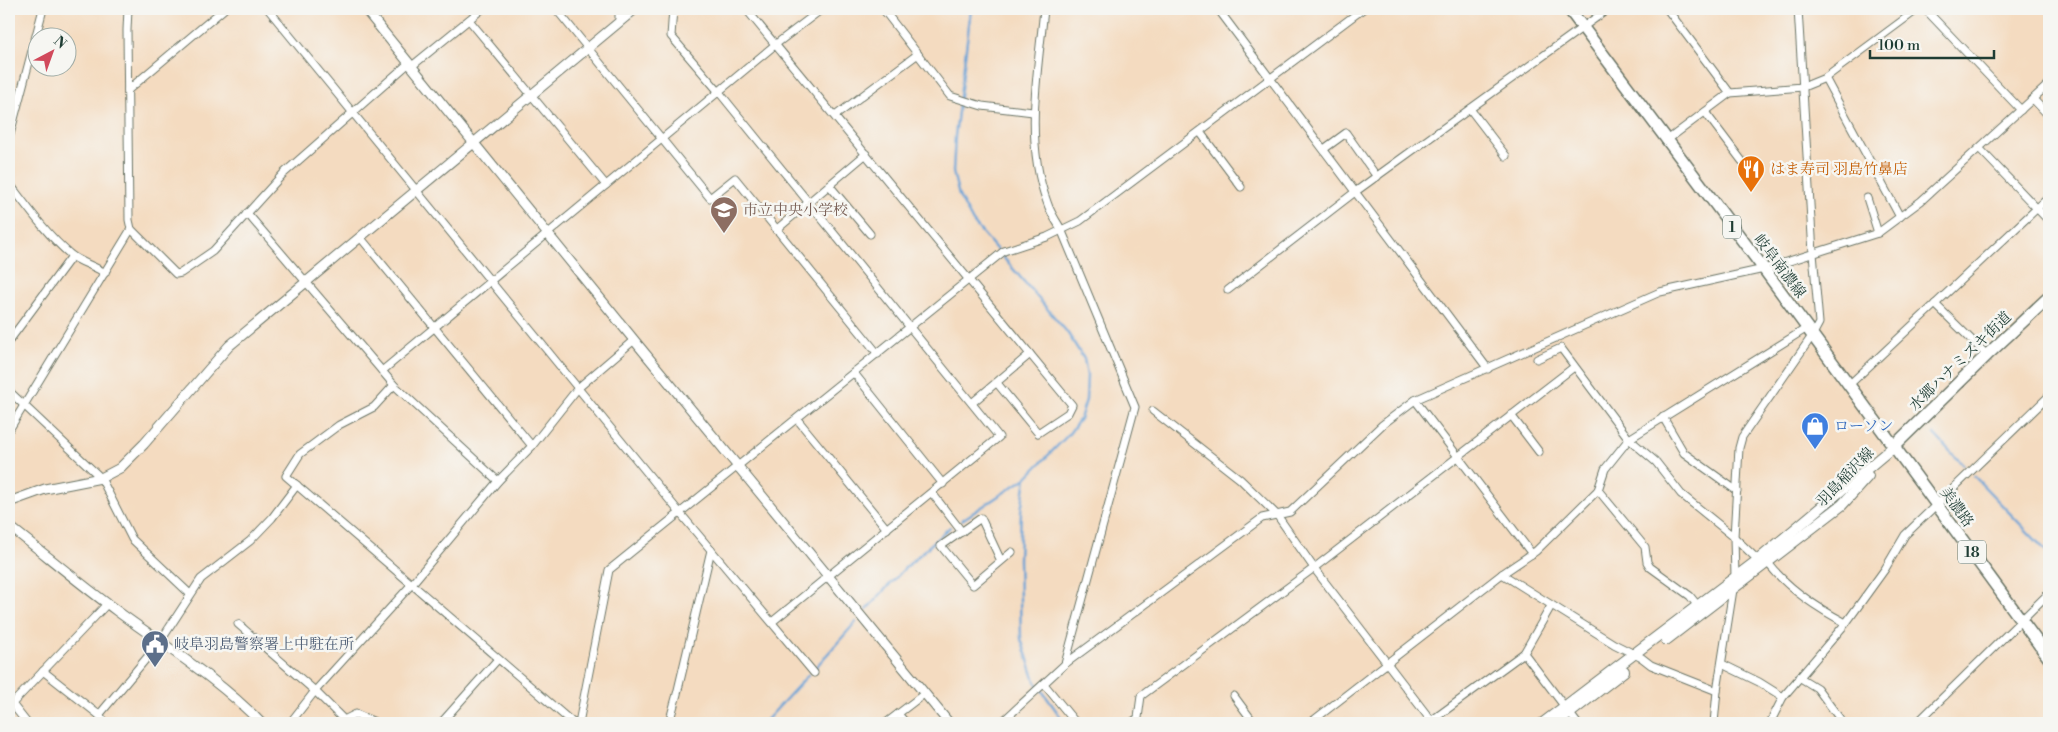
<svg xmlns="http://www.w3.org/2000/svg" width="2058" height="732" font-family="'Libre Bodoni','Noto Serif JP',serif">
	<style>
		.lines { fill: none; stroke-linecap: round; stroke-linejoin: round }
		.stream { stroke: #649fd4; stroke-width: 2.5 }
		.minor-casing { stroke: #6a7465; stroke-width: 9 }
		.tertiary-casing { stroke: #6a7465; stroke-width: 11 }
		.secondary-casing { stroke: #6a7465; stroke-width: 12 }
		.primary-casing { stroke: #6a7465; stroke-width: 14 }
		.minor { stroke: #fff; stroke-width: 7 }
		.tertiary { stroke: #fff; stroke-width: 9 }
		.secondary { stroke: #fff; stroke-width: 10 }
		.primary { stroke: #fff; stroke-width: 11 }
		.labels { text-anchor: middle; stroke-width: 5; stroke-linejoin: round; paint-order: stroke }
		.shield { fill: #f6f6f2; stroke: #60746d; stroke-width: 1 }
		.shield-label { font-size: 14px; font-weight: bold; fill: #1f3d34 }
		.food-label { font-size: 15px; fill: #c56008; stroke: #f6f6f2; text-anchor: start }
		.education-label { font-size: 15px; fill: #785e54; stroke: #f6f6f2; text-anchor: start }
		.street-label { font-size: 15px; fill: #1f3d34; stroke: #f6f6f2 }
		.shop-label { font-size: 15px; fill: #366cbe; stroke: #f6f6f2; text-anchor: start }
		.service-label { font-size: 15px; fill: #4e5e75; stroke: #f6f6f2; text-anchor: start }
	</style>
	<rect width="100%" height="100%" fill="#f6f6f2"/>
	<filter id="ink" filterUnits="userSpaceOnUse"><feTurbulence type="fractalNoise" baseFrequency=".02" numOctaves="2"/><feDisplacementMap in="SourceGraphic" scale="10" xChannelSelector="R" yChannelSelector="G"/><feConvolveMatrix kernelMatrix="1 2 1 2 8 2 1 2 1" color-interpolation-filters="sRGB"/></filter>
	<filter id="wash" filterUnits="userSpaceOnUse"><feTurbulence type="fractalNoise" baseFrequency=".0096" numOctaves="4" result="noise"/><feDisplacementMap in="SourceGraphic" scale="20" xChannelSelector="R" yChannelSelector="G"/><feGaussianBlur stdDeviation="1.12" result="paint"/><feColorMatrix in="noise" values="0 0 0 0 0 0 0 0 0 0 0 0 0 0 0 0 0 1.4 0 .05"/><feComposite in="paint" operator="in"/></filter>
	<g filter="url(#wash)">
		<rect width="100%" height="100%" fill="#f4dbc0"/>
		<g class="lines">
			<!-- stream -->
			<g class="stream">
				<polyline points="1934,434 1963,465"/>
				<polyline points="1974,476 2049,554"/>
				<polyline points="1026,478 1021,511 1019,559 1021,639 1035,681 1065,723"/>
				<polyline points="962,520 1026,478 1068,435 1080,419 1086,400 1087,375 1084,359 1067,332 973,222 959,196 953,172 955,136 971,9"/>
				<polyline points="866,610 904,569 950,527"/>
				<polyline points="815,668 856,622"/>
				<polyline points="764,723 809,674"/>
			</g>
		</g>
	</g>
	<g filter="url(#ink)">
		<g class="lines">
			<!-- minor casing -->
			<g class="minor-casing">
				<g id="minor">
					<polyline points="128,9 127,30 129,220 131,229 176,274 181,273 213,251 283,174 409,63"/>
					<polyline points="268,9 680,513 814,673"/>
					<polyline points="556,9 710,198 735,178 878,354"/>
					<polyline points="619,9 619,22"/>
					<polyline points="673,9 671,36 719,92 999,437 772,622"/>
					<polyline points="746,9 1072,405 1068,413 1038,433 997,383"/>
					<polyline points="883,9 950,96 982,106 1033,112"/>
					<path d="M1044,9C1038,72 1024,140 1047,202C1050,212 1056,221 1061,229L1135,407L1065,664"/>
					<polyline points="1218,9 1488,369"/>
					<polyline points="1667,9 1730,93 1803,87 1825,78 1918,9"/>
					<polyline points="1925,9 2021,110"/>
					<polyline points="469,20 606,185"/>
					<polyline points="412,66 482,9"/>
					<polyline points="1825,78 1900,217"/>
					<polyline points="128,90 224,9"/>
					<polyline points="2033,99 2049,116"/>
					<polyline points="1470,109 1506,156"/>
					<polyline points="1705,112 1742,161"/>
					<polyline points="835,116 918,54"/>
					<polyline points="1200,132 1241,187"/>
					<polyline points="9,138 43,9"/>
					<polyline points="1666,141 1730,93"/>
					<polyline points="1324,149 1346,133 1377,177"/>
					<polyline points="1980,149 2049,221"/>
					<path d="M9,183C28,208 47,235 71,255C79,262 95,266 105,273"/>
					<polyline points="829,185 870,234"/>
					<polyline points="1867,198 1878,233"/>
					<polyline points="247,213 394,385 498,481"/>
					<polyline points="776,230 866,154"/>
					<polyline points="360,237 532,446"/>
					<polyline points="1228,290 1355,192 1608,9"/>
					<polyline points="1935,304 1987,355"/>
					<polyline points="9,341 72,256"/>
					<polyline points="1537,359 1561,348 1629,439 1656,462 1681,494 1734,537 1758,560"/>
					<polyline points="382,371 776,44 822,9"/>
					<polyline points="854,373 943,484"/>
					<polyline points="394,385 374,407 339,425 300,454 286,476 573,723"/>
					<polyline points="1849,385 2049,197"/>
					<polyline points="9,391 101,478 132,539 190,594"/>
					<polyline points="1415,400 1532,554"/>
					<polyline points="972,403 1030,354"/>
					<polyline points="1153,411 1240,479 1277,515 1314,568 1433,723"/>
					<polyline points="1511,415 1539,452"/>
					<polyline points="1663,417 1684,453 1737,491"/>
					<polyline points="797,419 887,529"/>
					<polyline points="9,430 131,229"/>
					<polyline points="1598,490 1645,547 1647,562 1650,567 1690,596 1698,606"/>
					<polyline points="932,493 962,532"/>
					<polyline points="1001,561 981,518 941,546 973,585 1012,552"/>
					<path d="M1768,563C1788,589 1817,608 1846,623"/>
					<polyline points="1502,574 1614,644 1642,658 1651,665 1717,691"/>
					<polyline points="1551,606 1524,653 1577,723"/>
					<polyline points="238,624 315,691 344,720 356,714 377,723"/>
					<polyline points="1722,664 1759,682 1783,697"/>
					<polyline points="43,671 99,715"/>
					<polyline points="1799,677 1817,688 1843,723"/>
					<polyline points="1044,684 1076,723"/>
					<polyline points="1234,696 1254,723"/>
					<polyline points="12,704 27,723"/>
					<polyline points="9,707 107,604"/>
					<polyline points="898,714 906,723"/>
					<polyline points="1431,721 1524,653"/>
					<polyline points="106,723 99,715 160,642 201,579 250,541 272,518 297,485"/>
					<polyline points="290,723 315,691 411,585 498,481 532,446 578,388 634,340"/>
					<polyline points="441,723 498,659"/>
					<polyline points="579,723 609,570 1004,251 1047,237 1080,221 1363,9"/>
					<polyline points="669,723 677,694 711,550"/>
					<polyline points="886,723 924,694"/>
					<polyline points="1001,723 1065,664 1262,518 1290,512 1382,425 1415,400 1660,292 1764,269 1878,233 1921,201 2049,84"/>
					<polyline points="1131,723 1138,718 1141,696 1314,568 1574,367"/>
					<polyline points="1310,723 1502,574 1536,551 1598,490 1605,469 1629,439 1807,328"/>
					<polyline points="1714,723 1717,691 1735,577 1734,537 1739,448 1742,437 1812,336 1819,323 1813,253 1798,9"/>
					<polyline points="1770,723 1783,697 1846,623 1885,569 1905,535 2049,396"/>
					<polyline points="1917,723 2049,593"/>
				</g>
			</g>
			<!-- tertiary casing -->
			<g class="tertiary-casing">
				<g id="tertiary">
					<polyline points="365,9 634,340 949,723"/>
					<polyline points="9,502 45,489 101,478 120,468 144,444 229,346 635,9"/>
					<path d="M9,526C45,554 80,584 117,611C166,647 219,679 261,723"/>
				</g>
			</g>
			<!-- secondary casing -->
			<g class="secondary-casing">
				<g id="secondary">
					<polyline points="1666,640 1842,505 1868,476"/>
					<polyline points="1543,723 1758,560 1893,447"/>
					<polyline points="1557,723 1624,671"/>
				</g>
			</g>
			<!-- primary casing -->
			<g class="primary-casing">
				<g id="primary">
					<polyline points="1569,9 1764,269 2049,658"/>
					<polyline points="1893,447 1987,355 2049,297"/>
				</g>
			</g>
			<!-- minor -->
			<use href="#minor" class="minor"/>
			<!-- tertiary -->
			<use href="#tertiary" class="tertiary"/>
			<!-- secondary -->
			<use href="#secondary" class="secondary"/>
			<!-- primary -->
			<use href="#primary" class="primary"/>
		</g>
	</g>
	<!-- icons -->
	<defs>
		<g id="restaurant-pin" transform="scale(1.4375)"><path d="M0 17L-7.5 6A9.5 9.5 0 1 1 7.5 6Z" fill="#e8710a" stroke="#f6f6f2"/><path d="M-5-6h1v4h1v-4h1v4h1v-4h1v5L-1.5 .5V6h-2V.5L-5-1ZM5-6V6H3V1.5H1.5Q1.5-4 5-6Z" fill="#fff"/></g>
		<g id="school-pin" transform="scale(1.4375)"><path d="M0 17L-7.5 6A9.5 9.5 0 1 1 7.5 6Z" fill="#8d6e63" stroke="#f6f6f2"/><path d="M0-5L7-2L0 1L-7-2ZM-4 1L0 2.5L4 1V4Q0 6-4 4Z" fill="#fff"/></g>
		<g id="shop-pin" transform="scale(1.4375)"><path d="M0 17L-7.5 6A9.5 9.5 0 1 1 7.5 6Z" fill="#3f7fe0" stroke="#f6f6f2"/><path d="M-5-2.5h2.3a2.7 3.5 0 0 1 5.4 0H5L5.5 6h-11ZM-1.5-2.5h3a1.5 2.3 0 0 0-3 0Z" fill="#fff"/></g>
		<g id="civic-pin" transform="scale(1.4375)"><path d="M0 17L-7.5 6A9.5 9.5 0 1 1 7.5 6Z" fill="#5c6f8a" stroke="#f6f6f2"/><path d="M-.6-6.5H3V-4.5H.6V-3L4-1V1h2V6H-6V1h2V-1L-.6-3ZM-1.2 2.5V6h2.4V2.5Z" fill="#fff"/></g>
	</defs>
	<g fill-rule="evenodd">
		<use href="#restaurant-pin" x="1751" y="169"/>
		<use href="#school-pin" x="724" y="210"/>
		<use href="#shop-pin" x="1815" y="426"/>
		<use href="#civic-pin" x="155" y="644"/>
	</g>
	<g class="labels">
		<!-- shield labels -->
		<g class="shield">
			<rect x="1723" y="215.5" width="18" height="23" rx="4"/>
			<rect x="1958" y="540.5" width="28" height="23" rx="4"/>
		</g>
		<g class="shield-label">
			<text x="1732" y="232">1</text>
			<text x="1972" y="557">18</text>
		</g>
		<!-- food labels -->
		<g class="food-label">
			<text x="1770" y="174">はま寿司 羽島竹鼻店</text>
		</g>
		<!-- education labels -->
		<g class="education-label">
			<text x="743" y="215">市立中央小学校</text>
		</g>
		<!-- street labels -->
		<g class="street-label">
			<text transform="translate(1780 266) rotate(53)" y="5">岐阜南濃線</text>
			<text transform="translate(1960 361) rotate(-44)" y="5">水郷ハナミズキ街道</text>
			<text transform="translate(1845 477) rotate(-46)" y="5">羽島稲沢線</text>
			<text transform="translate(1957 507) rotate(54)" y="5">美濃路</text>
		</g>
		<!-- shop labels -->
		<g class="shop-label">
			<text x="1834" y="431">ローソン</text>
		</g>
		<!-- service labels -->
		<g class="service-label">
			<text x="174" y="649">岐阜羽島警察署上中駐在所</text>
		</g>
	</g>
	<!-- margin -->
	<rect width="2058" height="732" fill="none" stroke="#f6f6f2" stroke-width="30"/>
	<!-- north arrow -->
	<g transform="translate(52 52) rotate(41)"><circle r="24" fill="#f6f6f2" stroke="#a0aca6"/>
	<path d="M0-4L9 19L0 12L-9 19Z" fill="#d1495b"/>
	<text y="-8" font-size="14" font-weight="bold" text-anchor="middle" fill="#1f3d34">N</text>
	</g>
	<!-- scale -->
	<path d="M1870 50v8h124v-8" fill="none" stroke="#1f3d34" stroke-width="2.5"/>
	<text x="1878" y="50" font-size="15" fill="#1f3d34" stroke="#f6f6f2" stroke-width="4" paint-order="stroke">100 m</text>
</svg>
